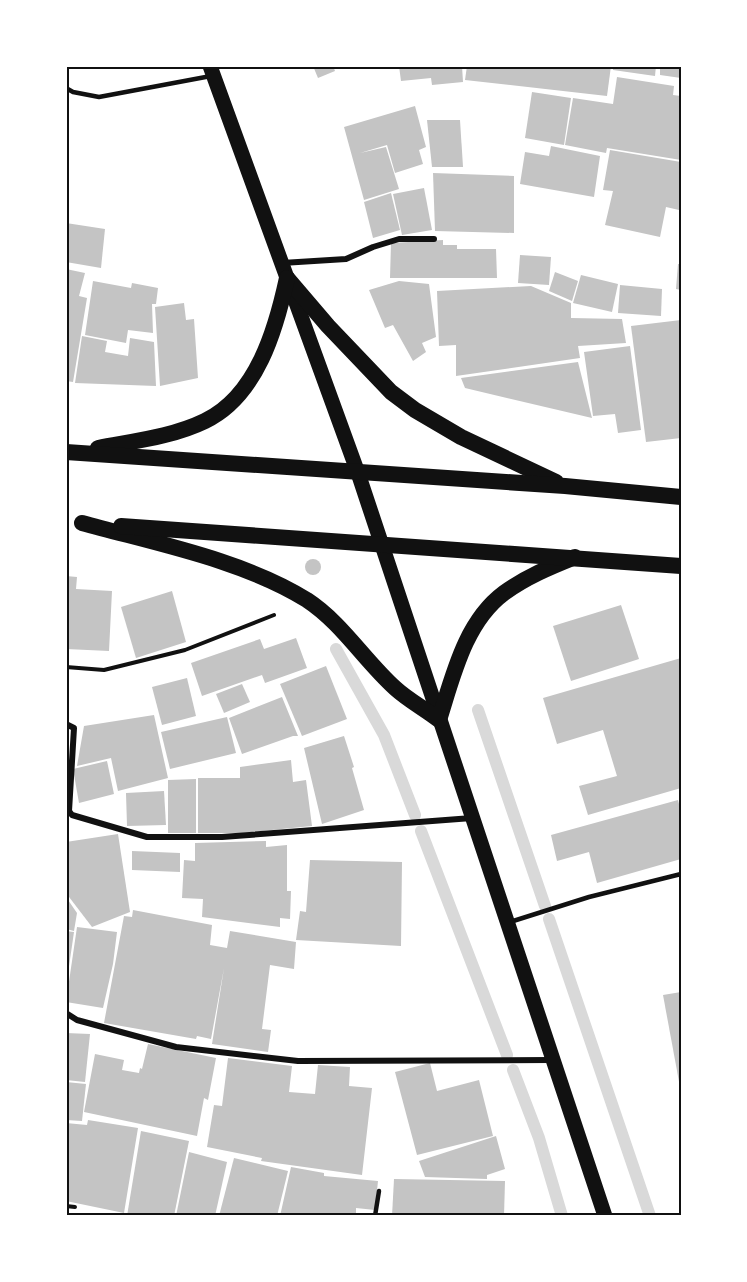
<svg xmlns="http://www.w3.org/2000/svg" width="747" height="1282" font-family="Overpass,sans-serif">
	<style>
		.lines { fill: none; stroke-linecap: round; stroke-linejoin: round }
		.stream { stroke: #d9d9d9; stroke-width: 12 }
		.building { fill: #c4c4c4 }
		.path { stroke: #111; stroke-width: 4 }
		.service { stroke: #111; stroke-width: 4.5 }
		.minor { stroke: #111; stroke-width: 6 }
		.primary { stroke: #111; stroke-width: 15 }
		.trunk { stroke: #111; stroke-width: 16 }
		.neatline { fill: none; stroke: #111; stroke-width: 2 }
	</style>
	<rect width="100%" height="100%" fill="#fff"/>
	<g class="lines">
		<!-- stream -->
		<g class="stream">
			<polyline points="336,649 384,735 415,815"/>
			<polyline points="478,710 545,906"/>
			<polyline points="421,831 507,1055"/>
			<polyline points="549,919 650,1216"/>
			<polyline points="513,1070 539,1138 562,1216"/>
		</g>
	</g>
	<!-- building -->
	<g class="building">
		<polygon points="313,66 333,66 335,71 318,78"/>
		<polygon points="399,66 462,66 463,82 432,85 431,78 401,81"/>
		<polygon points="467,66 611,66 607,96 465,80"/>
		<polygon points="613,66 656,66 655,76 613,70"/>
		<polygon points="660,66 681,66 681,78 660,75"/>
		<polygon points="617,77 674,86 673,95 681,96 681,160 607,148 606,153 565,145 573,98 613,104"/>
		<polygon points="532,92 571,98 564,145 525,138"/>
		<polygon points="415,106 426,147 419,150 423,164 395,173 387,145 360,153 386,147 399,189 364,200 344,127"/>
		<polygon points="427,120 460,120 463,167 432,167"/>
		<polygon points="551,146 600,156 594,197 520,184 525,152 549,156"/>
		<polygon points="610,150 681,162 681,197 679,210 666,207 660,237 605,225 613,191 603,190"/>
		<polygon points="433,173 514,176 514,233 435,231"/>
		<polygon points="424,188 432,230 402,235 393,194"/>
		<polygon points="391,193 400,230 373,238 364,202"/>
		<polygon points="66,223 105,229 101,268 66,262"/>
		<polygon points="443,240 443,245 457,245 457,249 496,249 497,278 390,278 391,243"/>
		<polygon points="520,255 551,257 549,285 518,283"/>
		<polygon points="678,264 681,264 681,290 676,289"/>
		<polygon points="66,269 85,273 79,296 87,298 73,382 66,381"/>
		<polygon points="555,272 578,281 572,301 549,291"/>
		<polygon points="581,275 618,284 612,312 573,303"/>
		<polygon points="93,281 131,288 132,283 158,288 156,304 152,304 153,333 128,330 126,343 85,335"/>
		<polygon points="399,281 429,284 436,337 422,343 426,352 413,361 393,325 385,328 369,290"/>
		<polygon points="620,285 662,289 661,316 618,313"/>
		<polygon points="531,286 571,303 571,318 622,319 626,343 578,346 580,358 456,376 456,345 439,346 437,291"/>
		<polygon points="184,303 186,320 194,319 198,378 160,386 155,307"/>
		<polygon points="681,320 681,438 646,442 631,326"/>
		<polygon points="82,336 107,341 105,352 128,356 130,338 154,342 156,386 75,383"/>
		<polygon points="630,346 641,430 618,433 615,414 593,416 584,352"/>
		<polygon points="578,362 592,418 465,388 461,378"/>
		<circle cx="313" cy="567" r="8"/>
		<polygon points="66,576 77,577 76,589 112,591 109,651 66,649"/>
		<polygon points="172,591 186,642 136,658 121,607"/>
		<polygon points="621,605 639,659 571,681 553,626"/>
		<polygon points="296,638 307,668 265,683 262,675 202,696 191,663 260,639 264,649"/>
		<polygon points="681,658 681,788 588,815 579,786 617,776 603,730 557,744 543,698"/>
		<polygon points="326,666 347,719 302,736 280,684"/>
		<polygon points="187,678 196,716 162,725 152,687"/>
		<polygon points="242,684 250,702 224,713 216,694"/>
		<polygon points="282,697 298,736 293,736 242,754 229,718"/>
		<polygon points="154,715 168,778 118,791 111,758 77,766 84,726"/>
		<polygon points="227,717 236,753 170,769 161,732"/>
		<polygon points="344,736 354,767 352,768 364,810 322,824 304,748"/>
		<polygon points="291,760 293,782 306,780 312,826 242,833 198,833 198,778 240,778 240,767"/>
		<polygon points="107,761 114,794 79,803 73,769"/>
		<polygon points="196,779 196,833 168,833 168,780"/>
		<polygon points="164,791 166,825 127,826 126,793"/>
		<polygon points="678,800 681,812 681,859 597,883 589,852 557,861 551,835"/>
		<polygon points="118,834 130,912 92,927 66,893 66,842"/>
		<polygon points="266,841 266,847 287,845 287,891 291,891 290,919 280,918 280,927 202,917 203,899 182,898 184,860 195,861 195,843"/>
		<polygon points="132,851 180,853 180,872 132,870"/>
		<polygon points="310,860 402,862 401,946 296,940 300,911 306,912"/>
		<polygon points="66,897 77,913 74,931 66,929"/>
		<polygon points="133,910 212,925 210,945 227,948 230,931 296,942 294,969 270,965 262,1029 271,1030 268,1052 212,1044 224,968 211,1039 197,1036 196,1039 104,1023 124,916 132,917"/>
		<polygon points="77,927 117,932 113,964 103,1008 66,1002"/>
		<polygon points="66,931 74,932 68,973 66,975"/>
		<polygon points="681,992 681,1087 680,1087 663,995"/>
		<polygon points="66,1033 90,1034 85,1082 66,1080"/>
		<polygon points="148,1044 216,1058 208,1100 204,1098 197,1136 84,1112 95,1054 124,1060 122,1070 139,1073 140,1068 142,1069"/>
		<polygon points="228,1058 292,1066 289,1092 315,1094 318,1065 350,1067 349,1086 372,1088 362,1175 261,1161 262,1158 207,1147 214,1105 222,1106"/>
		<polygon points="430,1063 437,1091 479,1080 493,1136 417,1155 395,1072"/>
		<polygon points="66,1082 86,1084 82,1121 66,1120"/>
		<polygon points="88,1120 138,1128 124,1213 66,1201 66,1123 87,1125"/>
		<polygon points="141,1131 189,1141 174,1216 127,1216"/>
		<polygon points="496,1136 505,1169 487,1175 487,1179 425,1177 419,1161"/>
		<polygon points="189,1152 227,1162 215,1216 176,1216"/>
		<polygon points="234,1158 288,1171 277,1216 219,1216"/>
		<polygon points="291,1167 324,1173 324,1176 378,1181 375,1210 356,1208 356,1216 280,1216"/>
		<polygon points="394,1179 505,1181 504,1216 392,1216"/>
	</g>
	<g class="lines">
		<!-- path -->
		<g class="path">
			<polyline points="66,667 104,670 185,650 274,615"/>
			<polyline points="66,1206 75,1207"/>
		</g>
		<!-- service -->
		<g class="service">
			<polyline points="66,88 73,92 99,97 211,76"/>
			<polyline points="510,922 589,897 681,874"/>
			<polyline points="375,1216 379,1191"/>
		</g>
		<!-- minor -->
		<g class="minor">
			<polyline points="282,263 346,259 373,247 399,239 434,239"/>
			<polyline points="66,724 74,728 69,811 72,815 147,837 222,837 472,818"/>
			<polyline points="66,1013 77,1020 176,1047 298,1061 551,1060"/>
		</g>
		<!-- primary -->
		<polyline class="primary" points="210,66 358,473 605,1216"/>
		<!-- trunk -->
		<g class="trunk">
			<polyline points="287,278 328,326 391,392 415,410 461,437 556,482"/>
			<path d="M98,448C134,441 172,437 205,421C257,396 276,329 287,278"/>
			<polyline points="66,452 565,486 681,497"/>
			<path d="M82,523C154,543 243,560 307,600C342,623 364,660 395,688C408,700 425,709 439,720C453,676 465,622 504,593C526,577 550,567 575,557"/>
			<polyline points="121,526 681,566"/>
		</g>
	</g>
	<!-- border -->
	<rect width="747" height="1282" fill="none" stroke="#ffffff" stroke-width="135"/>
	<rect x="68" y="68" width="612" height="1146" class="neatline"/>
</svg>
